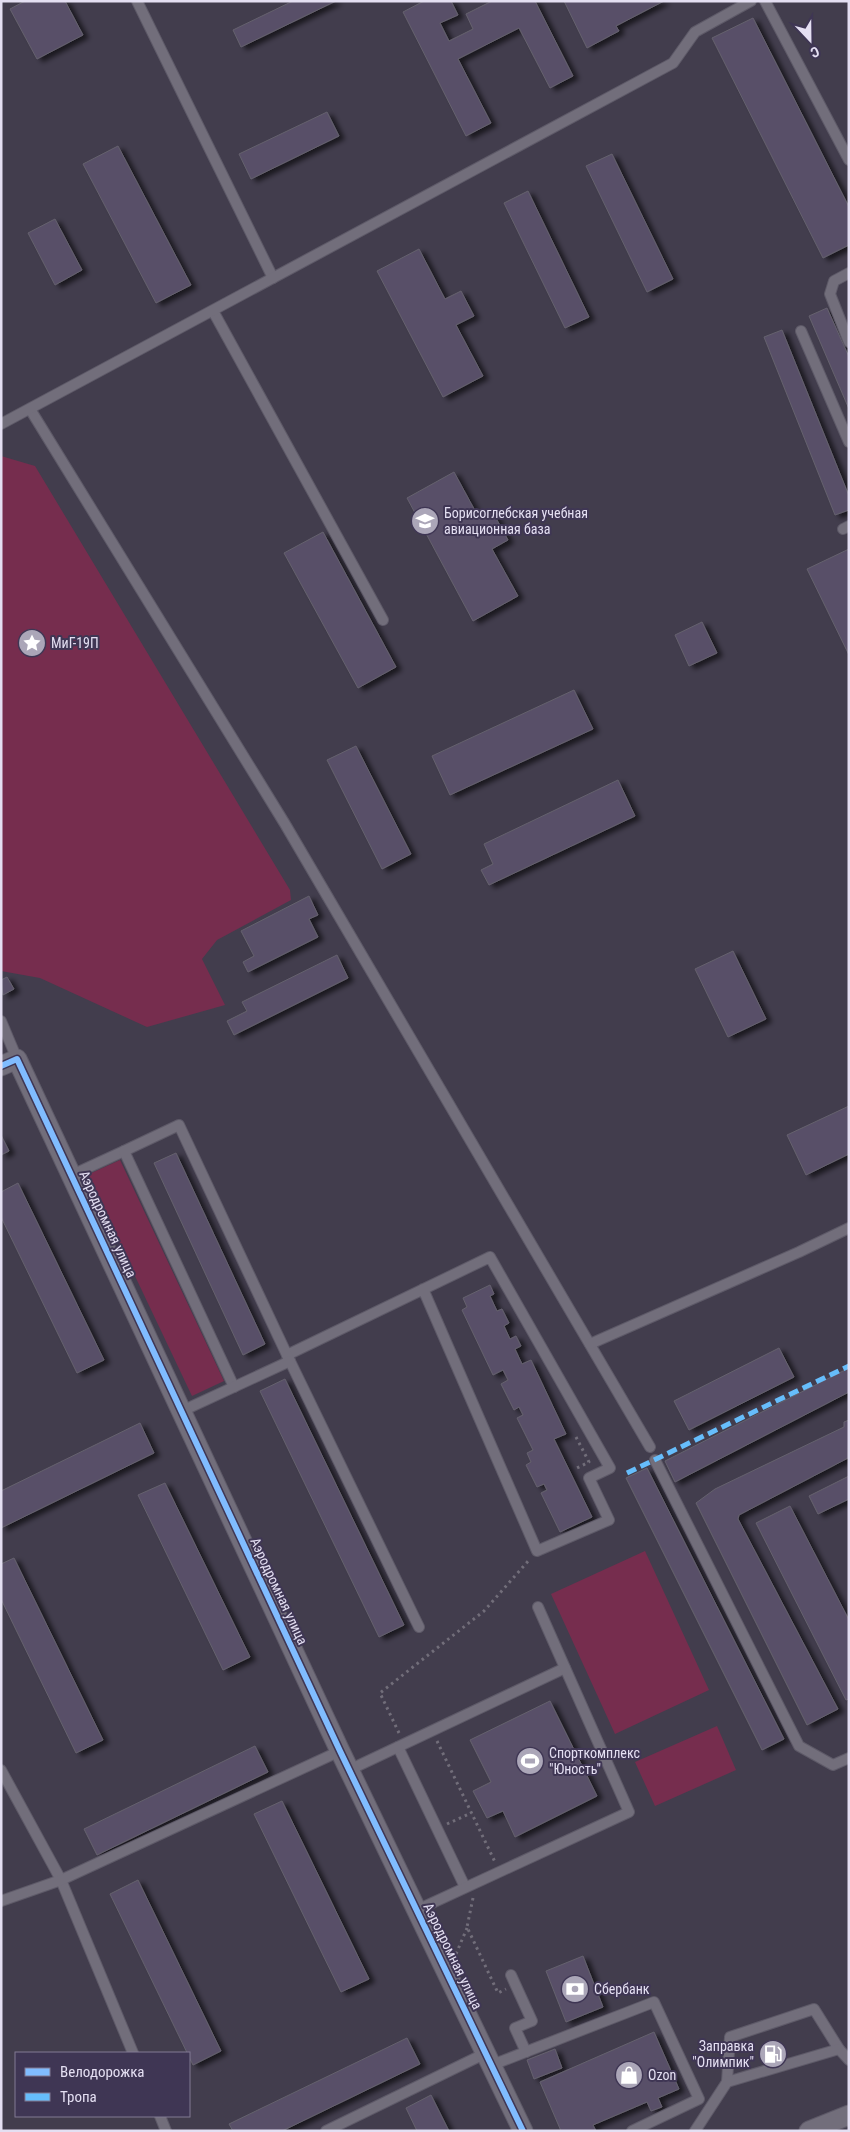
<svg xmlns="http://www.w3.org/2000/svg" width="850" height="2132" font-family="'Roboto Condensed',sans-serif">
	<style>
		.green { fill: #762d4e }
		.building { fill: #585067; stroke: #65616e; filter: url(#shadow) }
		.lines { fill: none; stroke-linecap: round; stroke-linejoin: round }
		.service-casing { stroke: #5e5a68; stroke-width: 12 }
		.minor-casing { stroke: #5e5a68; stroke-width: 21 }
		.path { stroke: #726e7a; stroke-width: 3; stroke-dasharray: 2.5 4; stroke-linecap: butt }
		.service { stroke: #726e7b; stroke-width: 10 }
		.minor { stroke: #726e7b; stroke-width: 19 }
		.quiet { stroke: #66bdfb; stroke-width: 5; stroke-dasharray: 10 5; stroke-linecap: butt }
		.cycleway-casing { stroke: #3f3654; stroke-width: 9 }
		.cycleway { stroke: #80bcff; stroke-width: 6 }
		.labels { text-anchor: middle; stroke-width: 4; stroke-linejoin: round; paint-order: stroke }
		.poi-label { font-size: 14px; fill: #e4dff2; stroke: #3f3654; text-anchor: start }
		.street-label { font-size: 14px; fill: #e4dff2; stroke: #3f3654 }
	</style>
	<defs>
		<filter id="shadow"><feDropShadow dx="5.5" dy="3" stdDeviation="2.5" flood-color="#0009"/></filter>
	</defs>
	<rect width="100%" height="100%" fill="#423d4d"/>
	<!-- green -->
	<g class="green">
		<polygon points="1,456 35,466 290,890 291,900 217,940 202,959 225,1005 147,1027 40,978 1,971"/>
		<polygon points="120,1160 224,1381 192,1396 87,1175"/>
		<polygon points="645,1551 709,1690 615,1734 551,1594"/>
		<polygon points="717,1726 736,1770 655,1806 635,1762"/>
	</g>
	<!-- building -->
	<g class="building">
		<polygon points="25,1 65,1 83,35 37,59 10,9"/>
		<polygon points="293,1 336,1 241,47 233,30"/>
		<polygon points="424,1 451,1 458,15 440,23 449,41 473,29 466,14 492,1 535,1 573,76 550,88 519,28 458,59 491,123 466,136 403,12"/>
		<polygon points="564,1 664,1 616,26 619,31 587,48"/>
		<polygon points="753,18 849,207 849,245 823,258 712,38"/>
		<polygon points="327,112 339,136 251,179 239,154"/>
		<polygon points="118,146 191,285 156,303 83,164"/>
		<polygon points="612,154 673,279 647,292 586,166"/>
		<polygon points="528,191 589,317 565,328 504,203"/>
		<polygon points="55,219 82,270 55,285 28,233"/>
		<polygon points="419,249 445,299 461,291 474,316 456,325 483,376 443,397 377,271"/>
		<polygon points="827,308 849,357 849,409 809,316"/>
		<polygon points="782,330 849,496 849,510 835,515 764,337"/>
		<polygon points="454,472 479,518 492,511 508,540 492,549 518,596 473,621 407,498"/>
		<polygon points="323,532 396,667 358,688 284,553"/>
		<polygon points="849,549 849,655 807,569"/>
		<polygon points="702,622 717,653 689,666 675,635"/>
		<polygon points="574,690 593,729 450,795 432,756"/>
		<polygon points="356,746 411,854 382,869 327,760"/>
		<polygon points="618,780 635,816 489,885 481,870 493,864 484,844"/>
		<polygon points="309,896 318,915 309,919 318,937 248,972 243,962 254,956 241,931"/>
		<polygon points="733,951 766,1019 728,1037 695,969"/>
		<polygon points="337,955 348,978 234,1035 227,1021 247,1011 242,1002"/>
		<polygon points="7,977 14,989 3,995 1,980"/>
		<polygon points="849,1106 849,1154 806,1175 787,1135"/>
		<polygon points="1,1135 9,1151 1,1155"/>
		<polygon points="176,1153 265,1344 243,1355 154,1163"/>
		<polygon points="18,1183 104,1360 77,1373 1,1217 1,1192"/>
		<polygon points="490,1285 494,1294 490,1296 497,1311 502,1309 509,1323 504,1326 510,1339 516,1336 521,1346 515,1349 522,1364 531,1360 566,1434 554,1439 592,1517 560,1532 541,1493 547,1490 544,1484 537,1487 526,1465 531,1462 527,1453 533,1450 517,1418 523,1415 519,1407 514,1410 501,1384 508,1380 503,1370 493,1375 462,1310 467,1307 463,1298"/>
		<polygon points="779,1348 794,1377 689,1430 674,1401"/>
		<polygon points="849,1368 849,1392 675,1482 665,1461"/>
		<polygon points="285,1379 404,1625 379,1637 260,1391"/>
		<polygon points="849,1420 848,1458 739,1515 738,1519 838,1709 807,1725 696,1503 715,1489 844,1427 844,1422"/>
		<polygon points="140,1423 154,1453 1,1528 1,1491"/>
		<polygon points="647,1468 784,1739 762,1750 626,1478"/>
		<polygon points="849,1476 849,1499 818,1514 809,1496"/>
		<polygon points="165,1483 250,1657 223,1670 138,1495"/>
		<polygon points="790,1506 849,1620 849,1699 846,1700 756,1523"/>
		<polygon points="14,1558 103,1740 76,1753 1,1599 1,1564"/>
		<polygon points="550,1701 597,1796 515,1837 503,1811 487,1818 473,1791 491,1782 470,1740"/>
		<polygon points="255,1746 268,1772 97,1855 84,1829"/>
		<polygon points="282,1801 369,1979 341,1992 254,1814"/>
		<polygon points="138,1880 221,2051 193,2065 110,1894"/>
		<polygon points="583,1956 603,2007 566,2022 546,1971"/>
		<polygon points="654,2032 679,2089 658,2098 662,2107 651,2111 647,2102 593,2125 596,2131 561,2131 540,2082"/>
		<polygon points="407,2038 420,2064 282,2131 233,2131 229,2124"/>
		<polygon points="555,2049 562,2068 534,2079 527,2060"/>
		<polygon points="431,2095 449,2131 417,2131 406,2108"/>
	</g>
	<g class="lines">
		<!-- service casing -->
		<g class="service-casing">
			<g id="service">
				<polyline points="137,1 273,278"/>
				<polyline points="765,1 849,160"/>
				<polyline points="849,273 834,281 830,294 849,342"/>
				<polyline points="213,311 383,620"/>
				<polyline points="801,331 849,442"/>
				<polyline points="30,409 285,824 650,1447"/>
				<polyline points="1,424 673,63 695,32 751,1"/>
				<polyline points="843,529 849,526"/>
				<polyline points="1,1021 17,1059"/>
				<polyline points="72,1175 124,1151"/>
				<polyline points="590,1344 799,1252 849,1228"/>
				<polyline points="287,1355 490,1257 610,1468 589,1478 609,1520 537,1551 423,1289"/>
				<polyline points="234,1387 124,1151 179,1125 287,1355 419,1627"/>
				<polyline points="182,1411 290,1361"/>
				<polyline points="655,1460 799,1746 833,1765 849,1758"/>
				<polyline points="398,1747 465,1887"/>
				<polyline points="1,1770 61,1880 133,2053"/>
				<polyline points="349,1770 565,1668"/>
				<polyline points="1,1901 61,1880 340,1751"/>
				<polyline points="417,1910 629,1812 538,1607"/>
				<polyline points="511,1975 532,2021 515,2028 526,2052"/>
				<polyline points="492,2065 654,2002 699,2099 632,2131"/>
				<polyline points="727,2082 730,2037 814,2009 839,2049"/>
				<polyline points="160,2116 166,2131"/>
				<polyline points="326,2131 486,2053"/>
				<polyline points="695,2131 727,2082 839,2049 849,2060"/>
			</g>
		</g>
		<!-- minor casing -->
		<g class="minor-casing">
			<g id="minor">
				<polyline points="1,1066 17,1059 340,1751 523,2131"/>
				<polyline points="809,2131 849,2115"/>
			</g>
		</g>
		<!-- path -->
		<g class="path">
			<polyline points="576,1437 589,1462 577,1468 579,1470"/>
			<polyline points="399,1733 380,1693 484,1611 530,1559"/>
			<polyline points="437,1741 495,1862"/>
			<polyline points="447,1824 471,1813"/>
			<polyline points="473,1898 467,1927 498,1993 506,1989"/>
			<polyline points="456,1954 467,1928"/>
		</g>
		<!-- service -->
		<use href="#service" class="service"/>
		<!-- minor -->
		<use href="#minor" class="minor"/>
		<!-- quiet -->
		<polyline class="quiet" points="627,1473 849,1366"/>
		<!-- cycleway casing -->
		<g class="cycleway-casing">
			<polyline id="cycleway" points="1,1066 17,1059 340,1751 523,2131"/>
		</g>
		<!-- cycleway -->
		<use href="#cycleway" class="cycleway"/>
	</g>
	<!-- icons -->
	<defs>
		<g id="university-disc" transform="scale(1.4375)"><circle r="9.5" fill="#aba6b8" stroke="#3f3654"/><path d="M0-5L7-2L0 1L-7-2ZM-4 1L0 2.5L4 1V4Q0 6-4 4Z" fill="#fff"/></g>
		<g id="sight-disc" transform="scale(1.4375)"><circle r="9.5" fill="#aba6b8" stroke="#3f3654"/><path d="M0-6L1.8-2.2L6-1.7L2.9 1.2L3.7 5.4L0 3.3L-3.7 5.4L-2.9 1.2L-6-1.7L-1.8-2.2Z" fill="#fff"/></g>
		<g id="stadium-disc" transform="scale(1.4375)"><circle r="9.5" fill="#aba6b8" stroke="#3f3654"/><path d="M0-5a6.5 5 0 1 0 0 10a6.5 5 0 1 0 0-10ZM-3.5-1.8h7v3.6h-7Z" fill="#fff"/></g>
		<g id="bank-disc" transform="scale(1.4375)"><circle r="9.5" fill="#aba6b8" stroke="#3f3654"/><path d="M-6-4H6V4H-6ZM0-2.3a2.3 2.3 0 1 0 0 4.6a2.3 2.3 0 1 0 0-4.6Z" fill="#fff"/></g>
		<g id="fuel-disc" transform="scale(1.4375)"><circle r="9.5" fill="#aba6b8" stroke="#3f3654"/><path d="M-5.5-6h7V0h2V4h1.3V-2.5L3-4.5l.8-.8L6-3V5H2.5V1h-1V6h-7ZM-4.2-4.7v3.2H.2V-4.7Z" fill="#fff"/></g>
		<g id="shop-disc" transform="scale(1.4375)"><circle r="9.5" fill="#aba6b8" stroke="#3f3654"/><path d="M-5-2.5h2.3a2.7 3.5 0 0 1 5.4 0H5L5.5 6h-11ZM-1.5-2.5h3a1.5 2.3 0 0 0-3 0Z" fill="#fff"/></g>
	</defs>
	<g fill-rule="evenodd">
		<use href="#university-disc" x="425" y="521"/>
		<use href="#sight-disc" x="32" y="643"/>
		<use href="#stadium-disc" x="530" y="1761"/>
		<use href="#bank-disc" x="575" y="1989"/>
		<use href="#fuel-disc" x="773" y="2054"/>
		<use href="#shop-disc" x="629" y="2075"/>
	</g>
	<g class="labels">
		<!-- poi labels -->
		<g class="poi-label">
			<text x="444" y="518">Борисоглебская учебная<tspan x="444" dy="16">авиационная база</tspan></text>
			<text x="51" y="648">МиГ-19П</text>
			<text x="549" y="1758">Спорткомплекс<tspan x="549" dy="16">"Юность"</tspan></text>
			<text x="594" y="1994">Сбербанк</text>
			<text x="754" y="2051" text-anchor="end">Заправка<tspan x="754" dy="16">"Олимпик"</tspan></text>
			<text x="648" y="2080">Ozon</text>
		</g>
		<!-- street labels -->
		<g class="street-label">
			<text transform="translate(108 1224) rotate(65)" y="5">Аэродромная улица</text>
			<text transform="translate(279 1591) rotate(65)" y="5">Аэродромная улица</text>
			<text transform="translate(453 1956) rotate(64)" y="5">Аэродромная улица</text>
		</g>
	</g>
	<!-- border -->
	<rect width="850" height="2132" fill="none" stroke="#e4dff2" stroke-width="5"/>
	<!-- legend -->
	<rect x="15" y="2052" width="175" height="65" fill="#3f3654" stroke="#817a93"/>
	<rect x="25" y="2068" width="25" height="8" fill="#80bcff" stroke="#817a93"/>
	<text x="60" y="2077" font-size="15" fill="#e4dff2">Велодорожка</text>
	<rect x="25" y="2093" width="25" height="8" fill="#66bdfb" stroke="#817a93"/>
	<text x="60" y="2102" font-size="15" fill="#e4dff2">Тропа</text>
	<!-- north arrow -->
	<g transform="translate(810 40) rotate(158)" stroke="#3f3654" stroke-width="4" paint-order="stroke">
	<path d="M0-4L9 19L0 12L-9 19Z" fill="#e4dff2"/>
	<text y="-8" font-size="14" font-weight="bold" text-anchor="middle" fill="#e4dff2">С</text>
	</g>
</svg>
